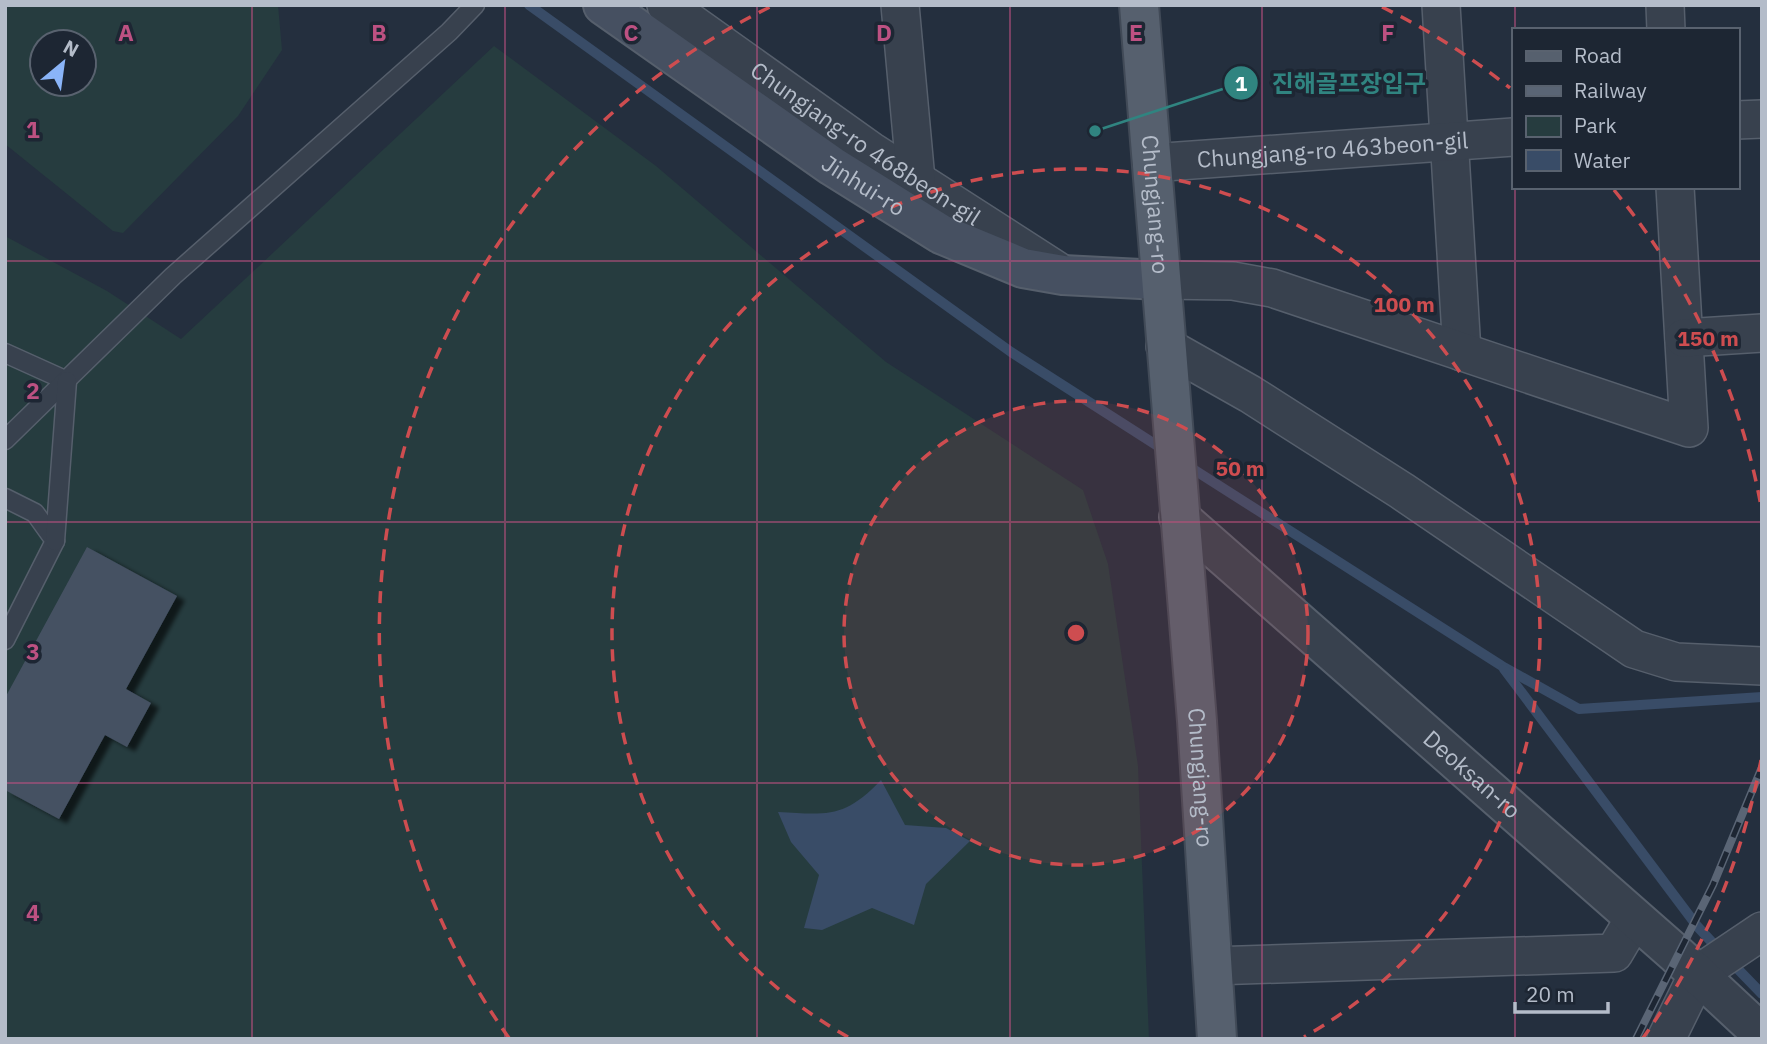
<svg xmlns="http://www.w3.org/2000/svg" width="1767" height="1044" font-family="'IBM Plex Sans','Noto Sans KR',sans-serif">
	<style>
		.green { fill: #263c3f; fill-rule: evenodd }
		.water { fill: #394c67 }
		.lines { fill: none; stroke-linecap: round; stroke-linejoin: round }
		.stream { stroke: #394c67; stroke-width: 10 }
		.building { fill: #455162; filter: url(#shadow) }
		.service-casing { stroke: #565f6c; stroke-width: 21 }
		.minor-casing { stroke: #565f6c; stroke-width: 40 }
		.tertiary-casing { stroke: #565f6c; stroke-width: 42 }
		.secondary-casing { stroke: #565f6c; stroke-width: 42 }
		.primary-casing { stroke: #414a57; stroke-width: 42 }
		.service { stroke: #38414e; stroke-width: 18 }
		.minor { stroke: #38414e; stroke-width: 37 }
		.tertiary { stroke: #38414e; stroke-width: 38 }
		.secondary { stroke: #465061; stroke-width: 38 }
		.primary { stroke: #56606e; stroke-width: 38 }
		.rail-casing { stroke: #5a6575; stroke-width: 8 }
		.rail { stroke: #1d2633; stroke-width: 5; stroke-dasharray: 16; stroke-linecap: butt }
		.grid { fill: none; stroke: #bd5182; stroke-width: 2; stroke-opacity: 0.55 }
		.ring { fill: none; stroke: #ce4d50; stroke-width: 3.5; stroke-dasharray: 12 9 }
		.labels { text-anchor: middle; stroke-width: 7; stroke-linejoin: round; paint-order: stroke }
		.street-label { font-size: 23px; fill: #b4bcc9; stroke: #1d2633 }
		.grid-label { font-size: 23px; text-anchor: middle; font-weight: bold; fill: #bd5182; stroke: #1d2633; stroke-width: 7; stroke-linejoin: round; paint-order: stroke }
		.centre { fill: #ce4d50; stroke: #1d2633; stroke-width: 3.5 }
		.ring-label { font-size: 21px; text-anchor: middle; font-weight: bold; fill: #ce4d50; stroke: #1d2633; stroke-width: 7; stroke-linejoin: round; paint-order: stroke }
		.leader { fill: none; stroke: #308480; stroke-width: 2.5 }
		.callout-dot { fill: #308480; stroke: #1d2633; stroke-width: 2.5 }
		.mark-label { font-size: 21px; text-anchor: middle; font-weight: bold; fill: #fff }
		.callout-label { font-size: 24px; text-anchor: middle; font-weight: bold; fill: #308480; stroke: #1d2633; stroke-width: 7; stroke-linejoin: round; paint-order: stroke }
	</style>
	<defs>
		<filter id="shadow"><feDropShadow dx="8" dy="4.5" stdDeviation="2" flood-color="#0009"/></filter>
	</defs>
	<rect width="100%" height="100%" fill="#242f3e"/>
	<!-- green -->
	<g class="green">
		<path d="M5,5H278L282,50L238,116L123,233L113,231L5,144ZM42,42H84V84H42Z"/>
		<polygon points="494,46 656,166 886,362 1083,490 1108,564 1138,766 1149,1039 5,1039 5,236 107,291 181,339"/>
	</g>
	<!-- water -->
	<path class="water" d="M881,780L905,825L946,828L970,841L926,884L914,925L872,908L822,930L804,928L819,875L791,842L778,812C828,815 845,818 881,780Z"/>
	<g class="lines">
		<!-- stream -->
		<g class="stream">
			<polyline points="529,5 1011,352 1164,450"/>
			<polyline points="1185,464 1502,666 1579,709 1762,697"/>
			<polyline points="1504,669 1697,926 1720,951"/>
			<polyline points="1731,962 1762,994"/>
		</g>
	</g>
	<!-- building -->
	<polygon class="building" points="87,547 177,596 126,689 151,703 127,747 105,735 59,819 5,790 5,698"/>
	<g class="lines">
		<!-- service casing -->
		<g class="service-casing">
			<g id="service">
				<polyline points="5,353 67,381"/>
				<polyline points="5,440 173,276 449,32 475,5"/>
				<polyline points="5,498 35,513 55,541 5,640"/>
				<polyline points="55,541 67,381"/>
			</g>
		</g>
		<!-- minor casing -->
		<g class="minor-casing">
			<g id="minor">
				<path id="s1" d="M666,5L871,151L1056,270"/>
				<polyline points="900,5 916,180"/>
				<polyline points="1441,5 1462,352"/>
				<polyline points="1665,5 1666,30"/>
				<polyline points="1737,120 1762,119"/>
				<path id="s2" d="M1151,163L1513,137"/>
				<polyline points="1160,280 1233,281 1272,288 1689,428 1675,187"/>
				<polyline points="1684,338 1762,333"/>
				<polyline points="1165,346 1250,394 1402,491 1634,649 1676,662 1762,666"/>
				<polyline points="1212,966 1614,953 1634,919"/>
				<polyline points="1666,1039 1698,974 1762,931"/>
			</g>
		</g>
		<!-- tertiary casing -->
		<g class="tertiary-casing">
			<g id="tertiary">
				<path id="s3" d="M1179,517L1677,955L1762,1034"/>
			</g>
		</g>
		<!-- secondary casing -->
		<g class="secondary-casing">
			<g id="secondary">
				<path id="s4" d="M603,5L832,166L941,234L1023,268L1063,275L1160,280"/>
			</g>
		</g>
		<!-- primary casing -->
		<g class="primary-casing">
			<g id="primary">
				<path id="s5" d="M1139,5L1197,721L1217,1039"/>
			</g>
		</g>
		<!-- service -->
		<use href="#service" class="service"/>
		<!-- minor -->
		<use href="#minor" class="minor"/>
		<!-- tertiary -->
		<use href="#tertiary" class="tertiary"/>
		<!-- secondary -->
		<use href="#secondary" class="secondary"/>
		<!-- primary -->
		<use href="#primary" class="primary"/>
		<!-- rail casing -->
		<g class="rail-casing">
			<polyline id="rail" points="1636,1039 1713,885 1762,767"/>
		</g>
		<!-- rail -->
		<use href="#rail" class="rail"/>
	</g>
	<!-- grid -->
	<path class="grid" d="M252,5V1039M505,5V1039M757,5V1039M1010,5V1039M1262,5V1039M1515,5V30M1515,187V1039M5,261H1762M5,522H1762M5,783H1762"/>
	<!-- distance rings -->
	<circle cx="1076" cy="633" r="232" fill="#ce4d50" fill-opacity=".12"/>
	<g class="ring">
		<circle cx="1076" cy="633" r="232"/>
		<path d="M848 1037A464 464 0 1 1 1304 1037"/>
		<path d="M1761 760A697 697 0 0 1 1643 1038M509 1038A697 697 0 0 1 770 7M1382 7A697 697 0 0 1 1510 88M1614 190A697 697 0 0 1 1761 506"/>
	</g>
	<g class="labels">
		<!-- street labels -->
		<g class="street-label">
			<text dy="8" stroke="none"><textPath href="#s1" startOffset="243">Chungjang-ro 468beon-gil</textPath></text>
			<text dy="8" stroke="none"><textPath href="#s2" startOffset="182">Chungjang-ro 463beon-gil</textPath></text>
			<text dy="8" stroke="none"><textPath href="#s4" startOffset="317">Jinhui-ro</textPath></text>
			<text dy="8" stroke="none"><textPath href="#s5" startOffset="200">Chungjang-ro</textPath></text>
			<text dy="8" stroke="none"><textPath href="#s3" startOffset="390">Deoksan-ro</textPath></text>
			<text dy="8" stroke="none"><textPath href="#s5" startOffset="775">Chungjang-ro</textPath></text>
		</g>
	</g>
	<g class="grid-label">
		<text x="126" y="41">A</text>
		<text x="379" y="41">B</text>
		<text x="631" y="41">C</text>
		<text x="884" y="41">D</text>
		<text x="1136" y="41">E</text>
		<text x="1388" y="41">F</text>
		<text x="33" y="138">1</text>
		<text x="33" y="399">2</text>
		<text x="33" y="660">3</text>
		<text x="33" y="921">4</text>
	</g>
	<circle cx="1076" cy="633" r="10" class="centre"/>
	<g class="ring-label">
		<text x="1404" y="312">100 m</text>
		<text x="1708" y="346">150 m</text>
		<text x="1240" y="476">50 m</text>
	</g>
	<!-- callouts -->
	<path class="leader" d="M1095 131L1241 83"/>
	<g class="callout-dot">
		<circle cx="1095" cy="131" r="7"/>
		<circle cx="1241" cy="83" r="18"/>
	</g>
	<g class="mark-label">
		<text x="1241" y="91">1</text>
	</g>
	<g class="callout-label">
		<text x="1349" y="92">진해골프장입구</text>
	</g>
	<!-- border -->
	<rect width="1767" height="1044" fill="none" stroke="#b4bcc9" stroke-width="14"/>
	<!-- legend -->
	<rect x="1512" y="28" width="228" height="161" fill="#1d2633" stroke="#59626f" stroke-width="2"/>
	<rect x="1526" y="51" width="35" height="10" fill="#56606e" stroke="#59626f" stroke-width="2"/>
	<text x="1574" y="63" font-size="21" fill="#b4bcc9">Road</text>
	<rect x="1526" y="86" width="35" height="10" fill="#5a6575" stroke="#59626f" stroke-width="2"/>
	<text x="1574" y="98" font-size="21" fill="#b4bcc9">Railway</text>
	<rect x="1526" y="116" width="35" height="21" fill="#263c3f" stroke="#59626f" stroke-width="2"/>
	<text x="1574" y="133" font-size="21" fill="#b4bcc9">Park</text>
	<rect x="1526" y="150" width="35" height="21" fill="#394c67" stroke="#59626f" stroke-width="2"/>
	<text x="1574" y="168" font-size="21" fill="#b4bcc9">Water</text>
	<!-- north arrow -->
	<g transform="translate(63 63) rotate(29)"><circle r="33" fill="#1d2633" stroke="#59626f" stroke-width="2"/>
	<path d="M0-5L12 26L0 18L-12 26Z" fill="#8ab4f8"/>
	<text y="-10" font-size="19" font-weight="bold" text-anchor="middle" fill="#b4bcc9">N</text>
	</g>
	<!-- scale -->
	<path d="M1515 1002v10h93v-10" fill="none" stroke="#b4bcc9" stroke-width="3.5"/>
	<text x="1526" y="1002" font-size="21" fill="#b4bcc9" stroke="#1d2633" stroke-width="5" paint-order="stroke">20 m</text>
</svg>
